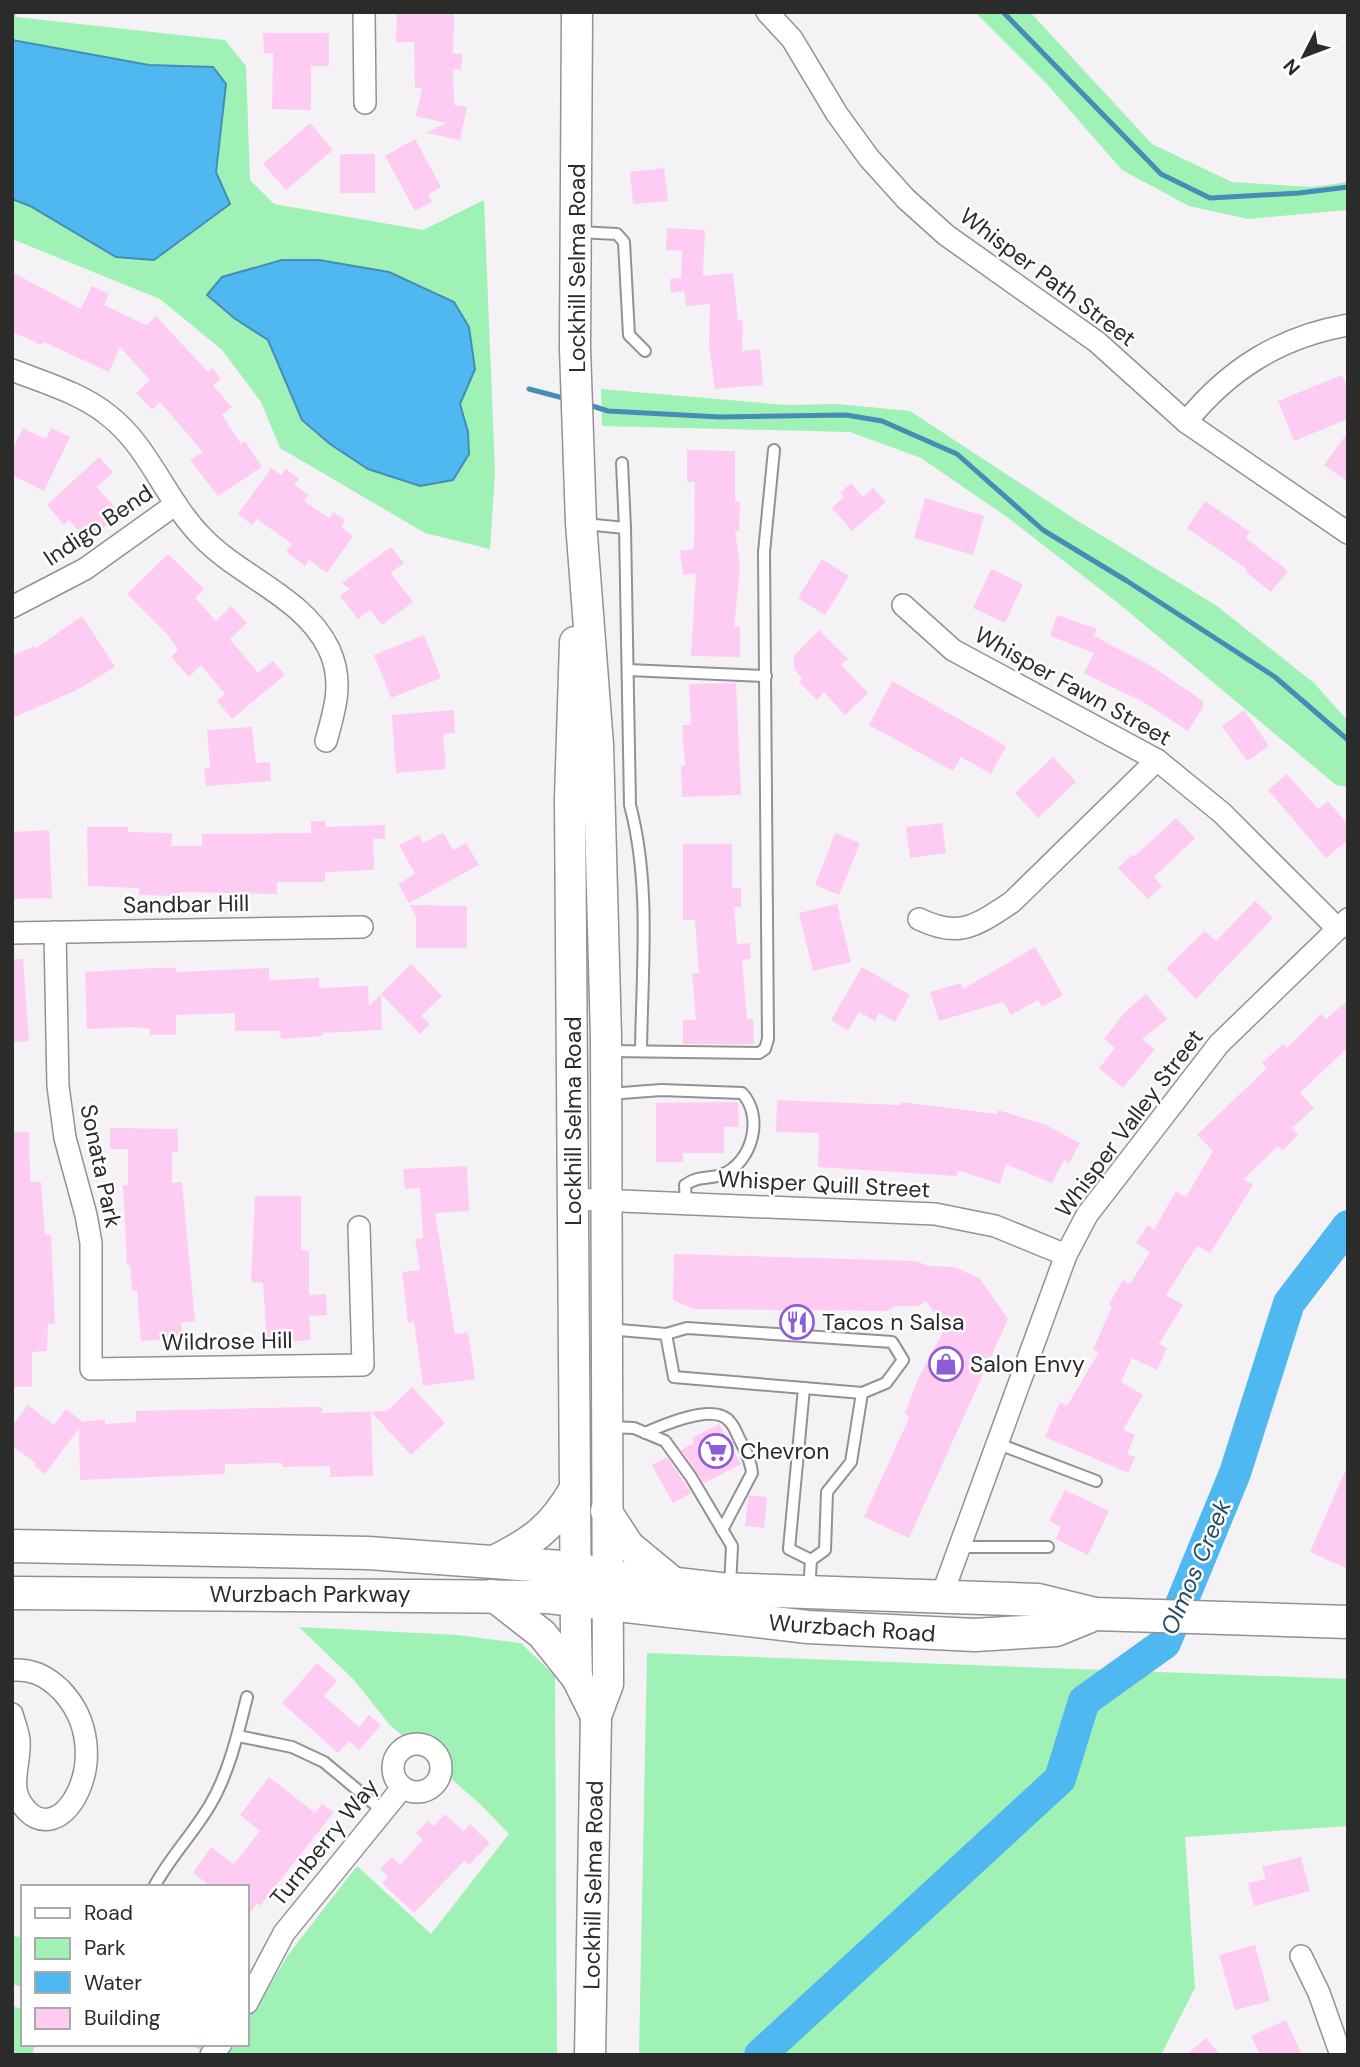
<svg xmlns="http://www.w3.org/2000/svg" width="1360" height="2067" font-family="'DM Sans',sans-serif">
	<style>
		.green { fill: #a0f1b5 }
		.water { fill: #4fb8f1; stroke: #448eb6; stroke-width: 2 }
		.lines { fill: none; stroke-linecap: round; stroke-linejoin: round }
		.stream { stroke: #448eb6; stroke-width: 5 }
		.river { stroke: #4fb8f1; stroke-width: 32 }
		.building { fill: #fecbf2 }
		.lane-casing { stroke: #939194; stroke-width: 14 }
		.street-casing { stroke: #939194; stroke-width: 24 }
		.secondary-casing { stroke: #939194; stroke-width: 33 }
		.primary-casing { stroke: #939194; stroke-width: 35 }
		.lane { stroke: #fff; stroke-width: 10 }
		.street { stroke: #fff; stroke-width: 21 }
		.secondary { stroke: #fff; stroke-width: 30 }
		.primary { stroke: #fff; stroke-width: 32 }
		.labels { text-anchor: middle; stroke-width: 5; stroke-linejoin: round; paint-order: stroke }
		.street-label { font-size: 23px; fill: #2c2b2c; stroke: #fff }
		.poi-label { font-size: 23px; fill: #2c2b2c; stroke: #fff; text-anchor: start }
		.water-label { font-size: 24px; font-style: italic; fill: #224d65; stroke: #fff }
	</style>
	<rect width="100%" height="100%" fill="#f5f2f6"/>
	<!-- green -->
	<g class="green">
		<polygon points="12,12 16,12 16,17 225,40 246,66 250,180 274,204 423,230 484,200 495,472 490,549 425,533 280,448 261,402 222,350 160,299 12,239"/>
		<polygon points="975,12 1030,12 1152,144 1232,182 1312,187 1348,182 1348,210 1248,219 1189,206 1122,170 1046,83"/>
		<polygon points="601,389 786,405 838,404 910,411 1078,521 1217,606 1314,683 1348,721 1348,787 1336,785 1118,603 1007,517 921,458 850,432 602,426"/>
		<polygon points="299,1627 457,1635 521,1643 555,1676 557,2055 212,2055 188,2044 247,2044 247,2011 254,2012 288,1955 357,1866 431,1934 509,1834 481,1805 389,1724 354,1680"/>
		<polygon points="647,1653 1348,1679 1348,1826 1185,1837 1195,1988 1161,2055 639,2055"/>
		<polygon points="12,1935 23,1938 23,1987 12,1984"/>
		<polygon points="12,2006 23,2009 23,2044 35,2044 32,2055 12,2055"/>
	</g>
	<!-- water -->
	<g class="water">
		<polygon points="12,40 149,65 213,67 226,84 216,172 230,204 154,260 116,257 30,206 12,199"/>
		<polygon points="282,260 319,260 389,272 454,302 469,327 475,369 460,404 468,432 469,454 453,480 420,486 368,469 330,444 302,420 268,340 234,318 207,295 222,277"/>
	</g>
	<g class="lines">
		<!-- stream -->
		<g class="stream">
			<polyline points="1003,12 1161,174 1210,198 1299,193 1348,187"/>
			<polyline points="529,389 567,399"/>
			<polyline points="586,404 608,411 720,417 846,415 882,421 957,454 1043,530 1127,581 1275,677 1348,740"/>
		</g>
		<!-- river -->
		<polyline class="river" points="760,2055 1060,1779 1084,1701 1165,1643 1235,1473 1289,1303 1348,1226"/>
	</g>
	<!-- building -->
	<g class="building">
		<polygon points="397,12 454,12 453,53 462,54 461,70 453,69 454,105 467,107 460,140 427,133 446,123 416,116 422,88 415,88 414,42 396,42"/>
		<polygon points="263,33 329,33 329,66 311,66 311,110 272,109 273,53 264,53"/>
		<polygon points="310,123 333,150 286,190 263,164"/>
		<polygon points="415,139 441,187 428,195 432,202 415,211 385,156"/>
		<rect x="340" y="154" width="35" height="39"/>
		<polygon points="664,168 668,201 633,204 630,172"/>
		<polygon points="667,228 705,230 703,276 733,273 738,320 743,321 742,351 760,349 763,385 715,389 709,344 710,304 686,306 684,291 671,293 670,279 681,278 682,251 666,250"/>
		<polygon points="12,272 81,309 92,286 109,294 104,305 146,325 156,316 208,372 212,368 221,379 213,386 232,407 222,415 241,444 245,441 262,467 218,496 190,460 203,452 160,402 152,410 136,393 150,380 120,347 109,372 44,342 42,345 12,332"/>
		<polygon points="1342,375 1348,390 1348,419 1294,441 1278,401"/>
		<polygon points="23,428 46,439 51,428 70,437 44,491 12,475 12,451"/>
		<polygon points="1348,432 1348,482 1324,465"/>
		<polygon points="687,450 735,451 735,502 740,502 739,531 735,531 740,567 734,627 740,627 740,657 691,656 696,573 683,575 680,551 694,549 695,482 687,482"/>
		<polygon points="99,457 113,472 97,487 120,513 93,537 85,529 80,533 69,520 64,525 47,505"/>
		<polygon points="271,468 281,475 286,469 299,479 294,484 309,495 304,501 329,518 333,512 345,520 341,527 353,536 327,573 309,560 305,566 286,552 292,544 257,519 252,525 238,514"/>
		<polygon points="851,483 863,497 873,488 886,502 852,531 832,508 844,497 840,493"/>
		<polygon points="925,498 984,516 973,555 914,538"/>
		<polygon points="1205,501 1250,532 1246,538 1288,571 1271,592 1245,571 1247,569 1187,528"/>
		<polygon points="391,547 404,563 391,573 413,602 382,625 370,610 358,619 340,596 350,589 342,583"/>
		<polygon points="168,554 204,589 195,598 216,621 231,606 247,623 230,639 258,673 273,661 285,675 232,719 217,701 225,694 201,665 189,677 171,657 178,650 168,635 127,594"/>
		<polygon points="822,559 849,576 825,615 798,598"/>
		<polygon points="991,569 1023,584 1005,623 973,608"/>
		<polygon points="1057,615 1097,629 1094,636 1153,667 1203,701 1203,707 1188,731 1145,703 1084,673 1094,653 1050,636"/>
		<polygon points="82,616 115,667 75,691 12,718 12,656 34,646 35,649"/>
		<polygon points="819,630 848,659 841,665 868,693 845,715 824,692 817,700 799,682 803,679 794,669 794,656"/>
		<polygon points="424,635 441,678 391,698 374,655"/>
		<polygon points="892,681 1006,746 991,774 961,757 953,771 869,725"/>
		<polygon points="736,683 741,795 682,797 681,766 685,766 682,725 691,725 689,684"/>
		<polygon points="454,710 455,733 443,734 446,769 396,773 392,715"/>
		<polygon points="1244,710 1269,746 1247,761 1222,726"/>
		<polygon points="252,727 256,763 270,762 271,781 206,786 204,768 210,768 207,730"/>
		<polygon points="1053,757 1076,782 1038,818 1015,793"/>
		<polygon points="1287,774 1318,809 1328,801 1348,825 1348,840 1326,858 1268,790"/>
		<polygon points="1176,818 1195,838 1154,877 1162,886 1148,899 1118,868 1133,854 1135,856"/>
		<polygon points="311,821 325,821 325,827 385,825 385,839 373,839 374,870 325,872 325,882 277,882 277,894 180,892 180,896 139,895 139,888 88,886 87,827 128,827 128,832 172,833 171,846 202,846 202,834 311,833"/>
		<polygon points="942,823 946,853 910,858 906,827"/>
		<polygon points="49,830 52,898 12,899 12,832"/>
		<polygon points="443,833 453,850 466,843 479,865 409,903 398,884 415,874 399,845 419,835 423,843"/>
		<polygon points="835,833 860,843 839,895 815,885"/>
		<polygon points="683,844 732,844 732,888 741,888 741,907 734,907 737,944 750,943 751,959 742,960 747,1019 753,1019 754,1044 683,1044 683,1020 696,1020 692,974 699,973 695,920 683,920"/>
		<polygon points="1255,901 1273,918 1196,999 1166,968 1205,931 1216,941"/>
		<polygon points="837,904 851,962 813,971 799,913"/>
		<polygon points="410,905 467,906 467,948 416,948 416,917"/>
		<polygon points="1035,947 1063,995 1042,1007 1038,1000 1011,1015 1003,1002 939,1021 930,992 961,983 963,989"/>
		<polygon points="12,959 23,959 29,1041 12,1042"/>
		<polygon points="411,964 442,996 421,1016 430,1024 420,1034 381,994"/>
		<polygon points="862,967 910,995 895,1022 879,1013 875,1021 859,1012 848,1031 831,1020"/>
		<polygon points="154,968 176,968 176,972 269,968 269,980 319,978 319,988 368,986 369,1006 381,994 382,1030 322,1033 322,1036 281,1039 280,1031 235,1031 235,1013 176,1015 176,1035 150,1035 150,1029 134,1027 87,1029 85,972"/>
		<polygon points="1146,994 1167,1019 1142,1039 1155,1049 1123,1088 1099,1068 1115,1048 1104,1039 1125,1012"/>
		<polygon points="1348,1000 1348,1047 1300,1093 1314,1108 1292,1128 1298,1135 1283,1150 1278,1146 1244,1179 1253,1185 1210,1253 1197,1246 1166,1295 1183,1305 1159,1344 1167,1348 1157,1370 1132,1358 1121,1382 1143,1395 1123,1430 1135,1435 1127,1454 1135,1457 1128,1473 1045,1437 1060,1402 1067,1406 1099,1352 1093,1350 1112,1306 1109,1304 1123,1280 1130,1284 1150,1252 1136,1243 1148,1225 1154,1230 1176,1191 1186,1197 1213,1151 1197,1135 1267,1068 1262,1063 1283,1044 1287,1048 1321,1014 1326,1019"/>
		<polygon points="777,1100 900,1105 901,1102 997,1114 998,1110 1046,1125 1080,1143 1069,1163 1064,1160 1052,1183 1006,1164 1000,1184 957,1170 957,1176 818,1167 819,1133 776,1132"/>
		<polygon points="738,1102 739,1127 724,1127 724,1153 683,1153 683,1162 656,1162 656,1103"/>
		<polygon points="110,1128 178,1129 178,1152 172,1152 172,1183 182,1182 195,1321 181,1323 183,1338 141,1341 137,1291 132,1291 130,1265 127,1265 123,1185 128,1185 128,1149 110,1149"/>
		<polygon points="12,1132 29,1132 30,1182 41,1182 45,1235 51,1235 55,1324 48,1324 47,1351 32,1352 32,1387 12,1387"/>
		<polygon points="467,1166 469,1211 435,1213 455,1334 468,1332 475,1379 423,1386 414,1322 408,1323 402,1272 420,1270 415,1239 423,1238 420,1188 405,1189 403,1169"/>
		<polygon points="255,1196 301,1196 301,1250 309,1251 309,1295 326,1294 327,1315 309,1316 311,1340 267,1343 263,1283 251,1282"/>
		<polygon points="674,1254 916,1261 928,1266 955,1267 980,1279 1008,1319 909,1538 864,1517 909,1418 905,1413 918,1379 945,1328 926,1301 919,1306 896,1306 888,1311 694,1309 673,1300"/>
		<polygon points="412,1387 445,1423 411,1455 371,1412 373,1476 330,1477 330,1466 282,1467 282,1463 225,1464 225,1474 80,1480 79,1428 45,1474 34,1466 36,1463 12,1446 12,1426 28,1405 54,1425 66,1409 83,1422 105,1419 105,1424 136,1422 136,1411 303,1407 322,1407 322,1413 387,1411"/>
		<polygon points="719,1424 741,1464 704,1483 681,1450 694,1443 692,1438"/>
		<polygon points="667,1457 691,1493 673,1503 652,1465"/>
		<polygon points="1348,1464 1348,1569 1310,1552"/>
		<polygon points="1065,1490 1109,1511 1088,1555 1056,1539 1061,1527 1049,1521"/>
		<polygon points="749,1495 767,1497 764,1528 745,1526"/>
		<polygon points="317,1663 337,1681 324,1696 359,1727 369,1715 381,1725 359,1750 349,1741 338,1753 282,1703"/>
		<polygon points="269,1777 315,1813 322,1804 334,1812 260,1906 257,1903 247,1917 247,1887 212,1887 193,1873 211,1847 234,1864 260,1831 240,1815"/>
		<polygon points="445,1814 463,1831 470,1824 490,1843 469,1865 464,1861 414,1913 382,1883 388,1877 380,1869 392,1857 400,1865 423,1840 416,1833 428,1821 434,1826"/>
		<polygon points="1301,1857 1310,1891 1254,1906 1248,1883 1266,1879 1262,1867"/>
		<polygon points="1255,1945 1270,2001 1235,2010 1219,1955"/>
		<polygon points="1286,2020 1302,2055 1260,2055 1251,2036"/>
		<polygon points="1206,2038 1220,2055 1186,2055"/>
	</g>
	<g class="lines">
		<!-- lane casing -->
		<g class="lane-casing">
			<g id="lane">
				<polyline points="578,232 617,234 624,242 629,335 645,351"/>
				<polyline points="622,463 625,528"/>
				<path d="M585,524L625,528L630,805C651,884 642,969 641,1050"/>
				<polyline points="628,670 766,676"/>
				<polyline points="610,1051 759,1053 765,1049 768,1039 764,552 774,450"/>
				<path d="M609,1094L661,1090L742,1093C764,1116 753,1163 721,1175C708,1179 697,1176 685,1185L686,1204"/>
				<polyline points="608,1329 666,1334 674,1377 804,1388 789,1549 811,1560 809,1591"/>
				<polyline points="666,1334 687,1328 892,1342 903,1360 886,1383 862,1393 851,1462 827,1492 825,1550 811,1560"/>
				<polyline points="804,1388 862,1393"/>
				<polyline points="608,1427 634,1428 665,1441 691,1477 732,1546 730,1587"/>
				<path d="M645,1433C663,1425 715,1402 730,1422C735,1427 737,1435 741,1442C746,1452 751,1461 752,1473L722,1530"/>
				<polyline points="996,1443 1096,1481"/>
				<polyline points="957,1547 1048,1547"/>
				<polyline points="238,1736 292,1747 324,1762 384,1812"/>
				<path d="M154,1887C170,1857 193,1834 210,1805C229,1773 238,1733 247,1697"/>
			</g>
		</g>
		<!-- street casing -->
		<g class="street-casing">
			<g id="street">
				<polyline points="364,12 365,103"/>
				<polyline points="767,12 792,39 837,114 869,158 906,199 946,235 1097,342 1186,422 1348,533"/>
				<path d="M12,370C45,383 81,393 108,415C149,446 166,501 202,537C240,577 304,597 329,649C344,681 335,709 326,741"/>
				<path d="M1186,422C1229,369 1280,337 1348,325"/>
				<polyline points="903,605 953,650 1157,760 1222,813 1338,929"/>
				<polyline points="12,607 85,569 176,504"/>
				<path d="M919,919C960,939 977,925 1012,902L1157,760"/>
				<polyline points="55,932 58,1086 65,1138 86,1215 91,1243 91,1369 363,1365 359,1227"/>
				<polyline points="12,933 362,927"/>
				<polyline points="574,1199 935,1214 995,1226 1066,1255"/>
				<polyline points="942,1595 1066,1255 1087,1215 1219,1044 1348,919"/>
				<path d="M12,1670C32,1669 45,1675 60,1689C123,1753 58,1861 21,1803C9,1785 21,1760 19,1740C18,1731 14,1722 12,1714"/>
				<circle cx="417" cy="1768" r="24"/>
				<polyline points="1301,1956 1319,1993 1341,2055"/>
				<polyline points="247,2003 284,1933 402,1788"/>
				<polyline points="211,2055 221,2044"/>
			</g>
		</g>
		<!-- secondary casing -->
		<g class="secondary-casing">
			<g id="secondary">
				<polyline points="577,12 575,348 581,523 598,745 606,1037 608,1684 596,1716 590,2055"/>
				<polyline points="575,642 570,799 576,1634 577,1678 596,1716"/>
				<polyline points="606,1511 629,1546 675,1584"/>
				<path d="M494,1561C532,1542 552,1528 574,1490"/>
				<polyline points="492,1595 542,1634 577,1678"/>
			</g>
		</g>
		<!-- primary casing -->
		<g class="primary-casing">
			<g id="primary">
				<polyline points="12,1546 368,1553 575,1568 606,1576 720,1589 1038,1600 1095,1614 1348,1622"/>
				<polyline points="12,1593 548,1597 808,1627 975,1635 1056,1630 1095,1614"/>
			</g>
		</g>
		<!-- lane -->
		<use href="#lane" class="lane"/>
		<!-- street -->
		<use href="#street" class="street"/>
		<!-- secondary -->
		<use href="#secondary" class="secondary"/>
		<!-- primary -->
		<use href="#primary" class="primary"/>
	</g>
	<!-- icons -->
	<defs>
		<g id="restaurant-ring" transform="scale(1.75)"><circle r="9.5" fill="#fff" stroke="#8c5dd6" stroke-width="1.5"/><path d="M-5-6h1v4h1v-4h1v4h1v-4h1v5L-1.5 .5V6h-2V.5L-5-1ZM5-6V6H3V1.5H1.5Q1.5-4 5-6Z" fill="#8c5dd6"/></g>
		<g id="shop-ring" transform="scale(1.75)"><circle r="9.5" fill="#fff" stroke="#8c5dd6" stroke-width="1.5"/><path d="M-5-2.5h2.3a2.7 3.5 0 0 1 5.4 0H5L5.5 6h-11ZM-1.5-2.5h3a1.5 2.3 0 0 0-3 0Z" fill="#8c5dd6"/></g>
		<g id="supermarket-ring" transform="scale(1.75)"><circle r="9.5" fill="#fff" stroke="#8c5dd6" stroke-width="1.5"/><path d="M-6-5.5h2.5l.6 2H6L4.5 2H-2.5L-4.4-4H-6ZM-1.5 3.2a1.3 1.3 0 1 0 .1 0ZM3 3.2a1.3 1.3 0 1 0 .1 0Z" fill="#8c5dd6"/></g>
	</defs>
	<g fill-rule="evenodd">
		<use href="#restaurant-ring" x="797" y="1322"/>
		<use href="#shop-ring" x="946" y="1364"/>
		<use href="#supermarket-ring" x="716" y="1451"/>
	</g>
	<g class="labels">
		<!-- street labels -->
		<g class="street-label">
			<text transform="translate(577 268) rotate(-90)" y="8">Lockhill Selma Road</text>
			<text transform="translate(1048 277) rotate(37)" y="8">Whisper Path Street</text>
			<text transform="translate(98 525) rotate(-34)" y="8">Indigo Bend</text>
			<text transform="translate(1073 686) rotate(29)" y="8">Whisper Fawn Street</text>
			<text transform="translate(186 904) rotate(-1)" y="8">Sandbar Hill</text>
			<text transform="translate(573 1121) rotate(-90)" y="8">Lockhill Selma Road</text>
			<text transform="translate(1129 1123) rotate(-53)" y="8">Whisper Valley Street</text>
			<text transform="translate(101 1166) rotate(78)" y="8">Sonata Park</text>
			<text transform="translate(824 1184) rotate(3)" y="8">Whisper Quill Street</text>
			<text transform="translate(227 1341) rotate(-1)" y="8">Wildrose Hill</text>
			<text x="310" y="1602">Wurzbach Parkway</text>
			<text transform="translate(852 1628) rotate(4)" y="8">Wurzbach Road</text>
			<text transform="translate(324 1842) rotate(-51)" y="8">Turnberry Way</text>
			<text transform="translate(593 1885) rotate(-89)" y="8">Lockhill Selma Road</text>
		</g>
		<!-- poi labels -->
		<g class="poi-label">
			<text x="822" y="1330">Tacos n Salsa</text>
			<text x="970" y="1372">Salon Envy</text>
			<text x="740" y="1459">Chevron</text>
		</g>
		<!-- water labels -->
		<g class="water-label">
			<text transform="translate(1196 1567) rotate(-67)" y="8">Olmos Creek</text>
		</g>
	</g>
	<!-- border -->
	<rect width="1360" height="2067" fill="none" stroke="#2c2b2c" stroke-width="28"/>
	<!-- legend -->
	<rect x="21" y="1885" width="228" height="161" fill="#ffffff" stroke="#abaaab" stroke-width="2"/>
	<rect x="35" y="1908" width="35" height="10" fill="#ffffff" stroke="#abaaab" stroke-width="2"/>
	<text x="84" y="1920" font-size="21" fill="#2c2b2c">Road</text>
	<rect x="35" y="1938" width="35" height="21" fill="#a0f1b5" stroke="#abaaab" stroke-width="2"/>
	<text x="84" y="1955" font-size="21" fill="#2c2b2c">Park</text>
	<rect x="35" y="1972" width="35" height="21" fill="#4fb8f1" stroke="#abaaab" stroke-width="2"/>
	<text x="84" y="1990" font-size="21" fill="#2c2b2c">Water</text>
	<rect x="35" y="2008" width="35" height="21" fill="#fecbf2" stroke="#abaaab" stroke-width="2"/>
	<text x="84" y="2025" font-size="21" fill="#2c2b2c">Building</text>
	<!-- north arrow -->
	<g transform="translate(1304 56) rotate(228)" stroke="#ffffff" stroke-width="5" paint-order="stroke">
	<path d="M0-5L12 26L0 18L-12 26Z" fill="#2c2b2c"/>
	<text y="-10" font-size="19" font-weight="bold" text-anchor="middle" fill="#2c2b2c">N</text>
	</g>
</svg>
